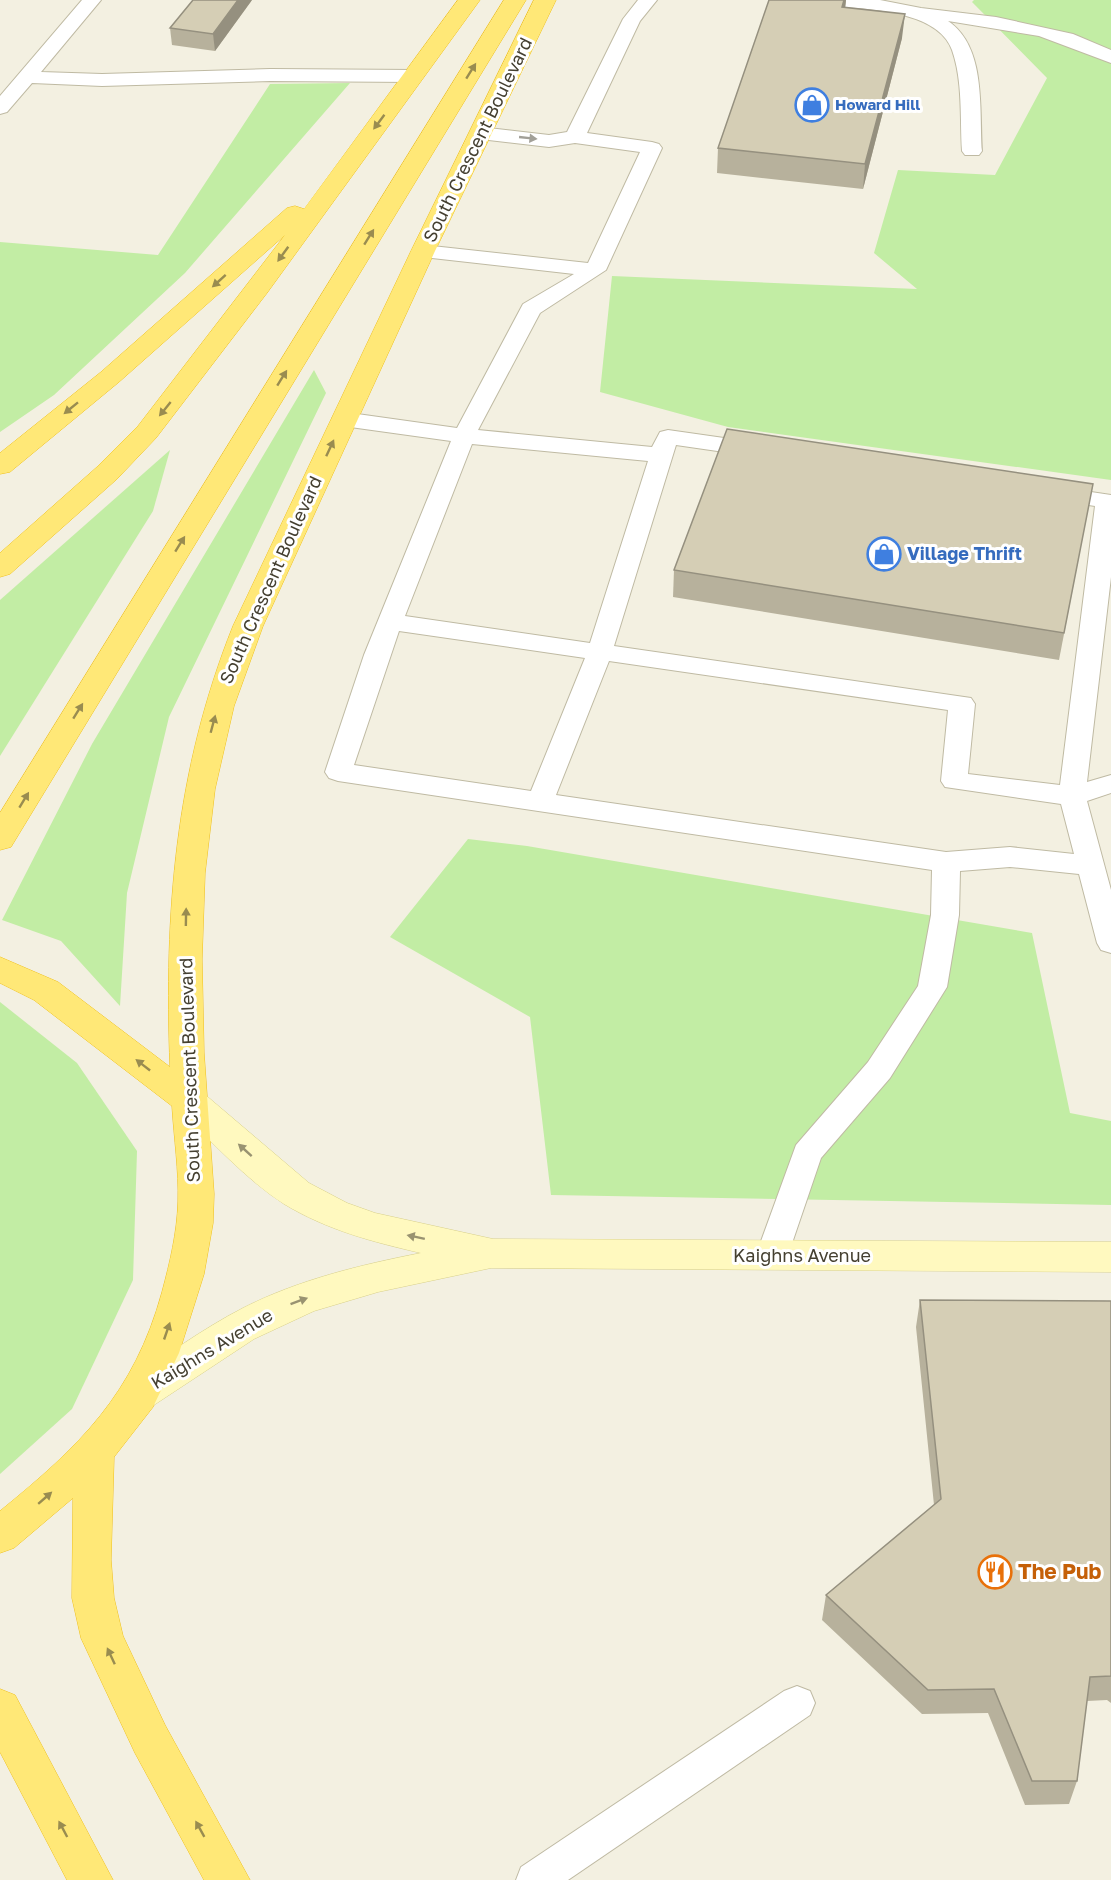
<svg xmlns="http://www.w3.org/2000/svg" width="1111" height="1880" font-family="'Golos Text',sans-serif">
	<style>
		.green { fill: #c2eda4 }
		.lines { fill: none; stroke-linecap: round; stroke-linejoin: round }
		.service-casing { stroke: #bfbaa3; stroke-width: 2 }
		.secondary-casing { stroke: #d8d08b; stroke-width: 1 }
		.trunk-casing { stroke: #efc01f; stroke-width: 1 }
		.service { fill: #fff; fill-rule: evenodd }
		.secondary { fill: #fff9bf; fill-rule: evenodd }
		.trunk { fill: #ffe877; fill-rule: evenodd }
		.wall { fill: #b7b19c }
		.shaded-wall { fill: #95907f }
		.building { fill: #d5ceb5; stroke: #95907f; stroke-width: 1.5 }
		.oneway { fill: #998c50 }
		.oneway2 { fill: #a2a098 }
		.oneway3 { fill: #999371 }
		.labels { text-anchor: middle; stroke-width: 6; stroke-linejoin: round; paint-order: stroke }
		.far-shop-label { font-size: 15px; font-weight: bold; fill: #366cbe; stroke: #fff; text-anchor: start }
		.street-label { font-size: 18px; fill: #454031; stroke: #fff }
		.shop-label { font-size: 18px; font-weight: bold; fill: #366cbe; stroke: #fff; text-anchor: start }
		.near-food-label { font-size: 21px; font-weight: bold; fill: #c56008; stroke: #fff; text-anchor: start }
	</style>
	<rect width="100%" height="100%" fill="#f3f0e1"/>
	<!-- green -->
	<g class="green">
		<polygon points="974,0 1111,0 1111,480 728,427 600,392 612,276 917,289 874,253 898,170 995,175 1047,78 972,2"/>
		<polygon points="350,83 185,273 54,395 0,432 0,242 158,255 270,84"/>
		<polygon points="314,370 326,393 169,717 127,893 120,1006 61,941 2,920 92,744"/>
		<polygon points="170,450 153,511 0,756 0,600"/>
		<polygon points="468,839 527,846 1032,933 1070,1113 1111,1121 1111,1205 551,1195 530,1017 390,937"/>
		<polygon points="0,1002 77,1063 137,1151 133,1280 72,1409 0,1474"/>
	</g>
	<g class="lines">
		<!-- service casing -->
		<g class="service-casing">
			<g id="service">
				<polygon points="82,0 101,0 41,72 102,74 270,69 414,70 424,76 414,82 270,81 102,86 32,83 7,112 0,114 0,96"/>
				<path d="M638,0H657L640,21L587,133L652,142L659,144L662,148L606,270L540,313L478,430L652,447L660,432L668,430L759,443L767,445L771,450L767,455L759,457L676,445L614,646L971,698L975,704L968,774L1060,785L1095,506L1043,498L1039,493L1043,488L1051,486L1111,495V577L1087,782L1111,775V793L1087,801L1111,890V953L1101,950L1097,943L1079,874L1010,867L960,871L959,915L947,987L890,1078L821,1158L788,1255L783,1264L772,1268L761,1264L756,1255L796,1145L868,1062L918,986L931,915L932,870L338,781L329,778L325,772L364,655L451,441L343,426L335,424L332,419L335,414L343,412L457,428L523,304L574,274L423,257L416,255L413,251L416,247L423,245L588,263L640,152L575,143L549,147L480,139L470,133L480,127L549,135L567,132L623,19ZM472,444L648,461L590,643L405,616ZM399,631L585,658L531,791L354,765ZM609,661L948,710L941,781L945,787L1061,804L1074,854L1010,847L946,852L556,795Z"/>
				<path d="M809,0H880L921,8L996,17L1073,34L1111,50V63L1039,36L948,21C987,47 979,111 982,151L979,155H965L962,151C960,118 963,81 952,50C937,7 855,9 818,5Z"/>
				<polygon points="797,1686 810,1691 815,1703 810,1715 568,1880 516,1880 521,1867 784,1691"/>
			</g>
		</g>
		<!-- secondary casing -->
		<g class="secondary-casing">
			<path id="secondary" d="M190,1088L202,1092L309,1183L347,1203L375,1213L493,1239L1111,1242V1272L491,1268L378,1292L314,1311L254,1339L154,1405L140,1409L126,1405L121,1393L126,1381C165,1357 202,1329 243,1308C298,1280 360,1265 421,1253C373,1242 327,1230 284,1204C245,1179 212,1141 178,1110L172,1101L178,1092Z"/>
		</g>
		<!-- trunk casing -->
		<g class="trunk-casing">
			<g id="trunk">
				<polygon points="458,0 480,0 267,293 156,438 117,479 10,574 0,577 0,553 97,467 138,426 285,235 119,382 10,472 0,474 0,453 101,372 287,208 295,206 304,209"/>
				<polygon points="504,0 526,0 11,847 0,850 0,813"/>
				<path d="M534,0H556L435,251L263,626L234,706L215,789L205,873L202,959L204,1053L214,1194L213,1223L204,1274L179,1353L153,1407L114,1457L111,1560L114,1598L123,1636L165,1725L250,1880H204L135,1753L81,1638L72,1598L73,1498L14,1548L0,1553V1511C80,1446 134,1394 162,1292C170,1262 177,1233 178,1202C179,1171 174,1138 172,1106L34,1000L0,983V957L58,982L170,1067C164,913 175,771 233,626L411,251Z"/>
				<polygon points="0,1689 15,1695 113,1880 67,1880 0,1752"/>
			</g>
		</g>
		<!-- service -->
		<use href="#service" class="service"/>
		<!-- secondary -->
		<use href="#secondary" class="secondary"/>
		<!-- trunk -->
		<use href="#trunk" class="trunk"/>
	</g>
	<!-- wall -->
	<g class="wall">
		<polygon points="252,0 215,51 172,45 170,28"/>
		<polygon points="769,0 846,0 845,8 902,38 863,189 717,173 718,148"/>
		<polygon points="1093,484 1059,660 673,597 674,570"/>
		<polygon points="920,1300 1111,1301 1111,1703 1107,1700 1087,1701 1077,1781 1069,1804 1025,1805 988,1713 922,1714 822,1620 826,1595 934,1505 916,1327"/>
	</g>
	<!-- shaded-wall -->
	<g class="shaded-wall">
		<polygon points="238,0 252,0 215,51 213,34"/>
		<polygon points="844,0 846,0 844,18 842,7"/>
		<polygon points="905,14 902,38 863,189 865,164"/>
	</g>
	<!-- building -->
	<g class="building">
		<polygon points="193,0 238,0 213,34 170,28"/>
		<polygon points="769,0 844,0 842,7 905,14 865,164 718,148"/>
		<polygon points="727,429 1093,484 1064,633 674,570"/>
		<polygon points="920,1300 1111,1301 1111,1676 1090,1677 1077,1781 1032,1781 994,1689 928,1690 826,1595 941,1499"/>
	</g>
	<!-- one-way arrows -->
	<defs><path id="oneway-solid" d="M-6-.8H1V-3.2L6.5 0L1 3.2V.8H-6Z" transform="scale(1.5)"/></defs>
	<g class="oneway">
		<use href="#oneway-solid" transform="translate(471 71) rotate(-58)"/>
		<use href="#oneway-solid" transform="translate(379 122) rotate(127)"/>
		<use href="#oneway-solid" transform="translate(369 237) rotate(-58)"/>
		<use href="#oneway-solid" transform="translate(283 254) rotate(126)"/>
		<use href="#oneway-solid" transform="translate(219 281) rotate(138)"/>
		<use href="#oneway-solid" transform="translate(282 378) rotate(-58)"/>
		<use href="#oneway-solid" transform="translate(71 408) rotate(141)"/>
		<use href="#oneway-solid" transform="translate(165 409) rotate(129)"/>
		<use href="#oneway-solid" transform="translate(330 448) rotate(-65)"/>
		<use href="#oneway-solid" transform="translate(180 544) rotate(-58)"/>
		<use href="#oneway-solid" transform="translate(78 711) rotate(-58)"/>
		<use href="#oneway-solid" transform="translate(213 724) rotate(-75)"/>
		<use href="#oneway-solid" transform="translate(24 800) rotate(-59)"/>
		<use href="#oneway-solid" transform="translate(186 917) rotate(-89)"/>
		<use href="#oneway-solid" transform="translate(143 1065) rotate(-142)"/>
		<use href="#oneway-solid" transform="translate(167 1331) rotate(-71)"/>
		<use href="#oneway-solid" transform="translate(45 1498) rotate(-41)"/>
		<use href="#oneway-solid" transform="translate(111 1656) rotate(-115)"/>
		<use href="#oneway-solid" transform="translate(63 1829) rotate(-118)"/>
		<use href="#oneway-solid" transform="translate(200 1829) rotate(-119)"/>
	</g>
	<use class="oneway2" href="#oneway-solid" transform="translate(528 138) rotate(6)"/>
	<g class="oneway3">
		<use href="#oneway-solid" transform="translate(245 1150) rotate(-138)"/>
		<use href="#oneway-solid" transform="translate(416 1237) rotate(-168)"/>
		<use href="#oneway-solid" transform="translate(299 1301) rotate(-20)"/>
	</g>
	<!-- icons -->
	<defs>
		<g id="shop-ring" transform="scale(1.725)"><circle r="9.5" fill="#fff" stroke="#3f7fe0" stroke-width="1.5"/><path d="M-5-2.5h2.3a2.7 3.5 0 0 1 5.4 0H5L5.5 6h-11ZM-1.5-2.5h3a1.5 2.3 0 0 0-3 0Z" fill="#3f7fe0"/></g>
		<g id="restaurant-ring" transform="scale(1.725)"><circle r="9.5" fill="#fff" stroke="#e8710a" stroke-width="1.5"/><path d="M-5-6h1v4h1v-4h1v4h1v-4h1v5L-1.5 .5V6h-2V.5L-5-1ZM5-6V6H3V1.5H1.5Q1.5-4 5-6Z" fill="#e8710a"/></g>
	</defs>
	<g fill-rule="evenodd">
		<use href="#shop-ring" x="812" y="105"/>
		<use href="#shop-ring" x="884" y="554"/>
		<use href="#restaurant-ring" x="995" y="1572"/>
	</g>
	<g class="labels">
		<!-- far-shop labels -->
		<g class="far-shop-label">
			<text x="835" y="110">Howard Hill</text>
		</g>
		<!-- street labels -->
		<g class="street-label">
			<text transform="translate(478 140) rotate(-64)" y="6">South Crescent Boulevard</text>
			<text transform="translate(271 580) rotate(-66)" y="6">South Crescent Boulevard</text>
			<text transform="translate(190 1070) rotate(-92)" y="6">South Crescent Boulevard</text>
			<text x="802" y="1262">Kaighns Avenue</text>
			<text transform="translate(212 1349) rotate(-31)" y="6">Kaighns Avenue</text>
		</g>
		<!-- shop labels -->
		<g class="shop-label">
			<text x="907" y="560">Village Thrift</text>
		</g>
		<!-- near-food labels -->
		<g class="near-food-label">
			<text x="1018" y="1579">The Pub</text>
		</g>
	</g>
</svg>
